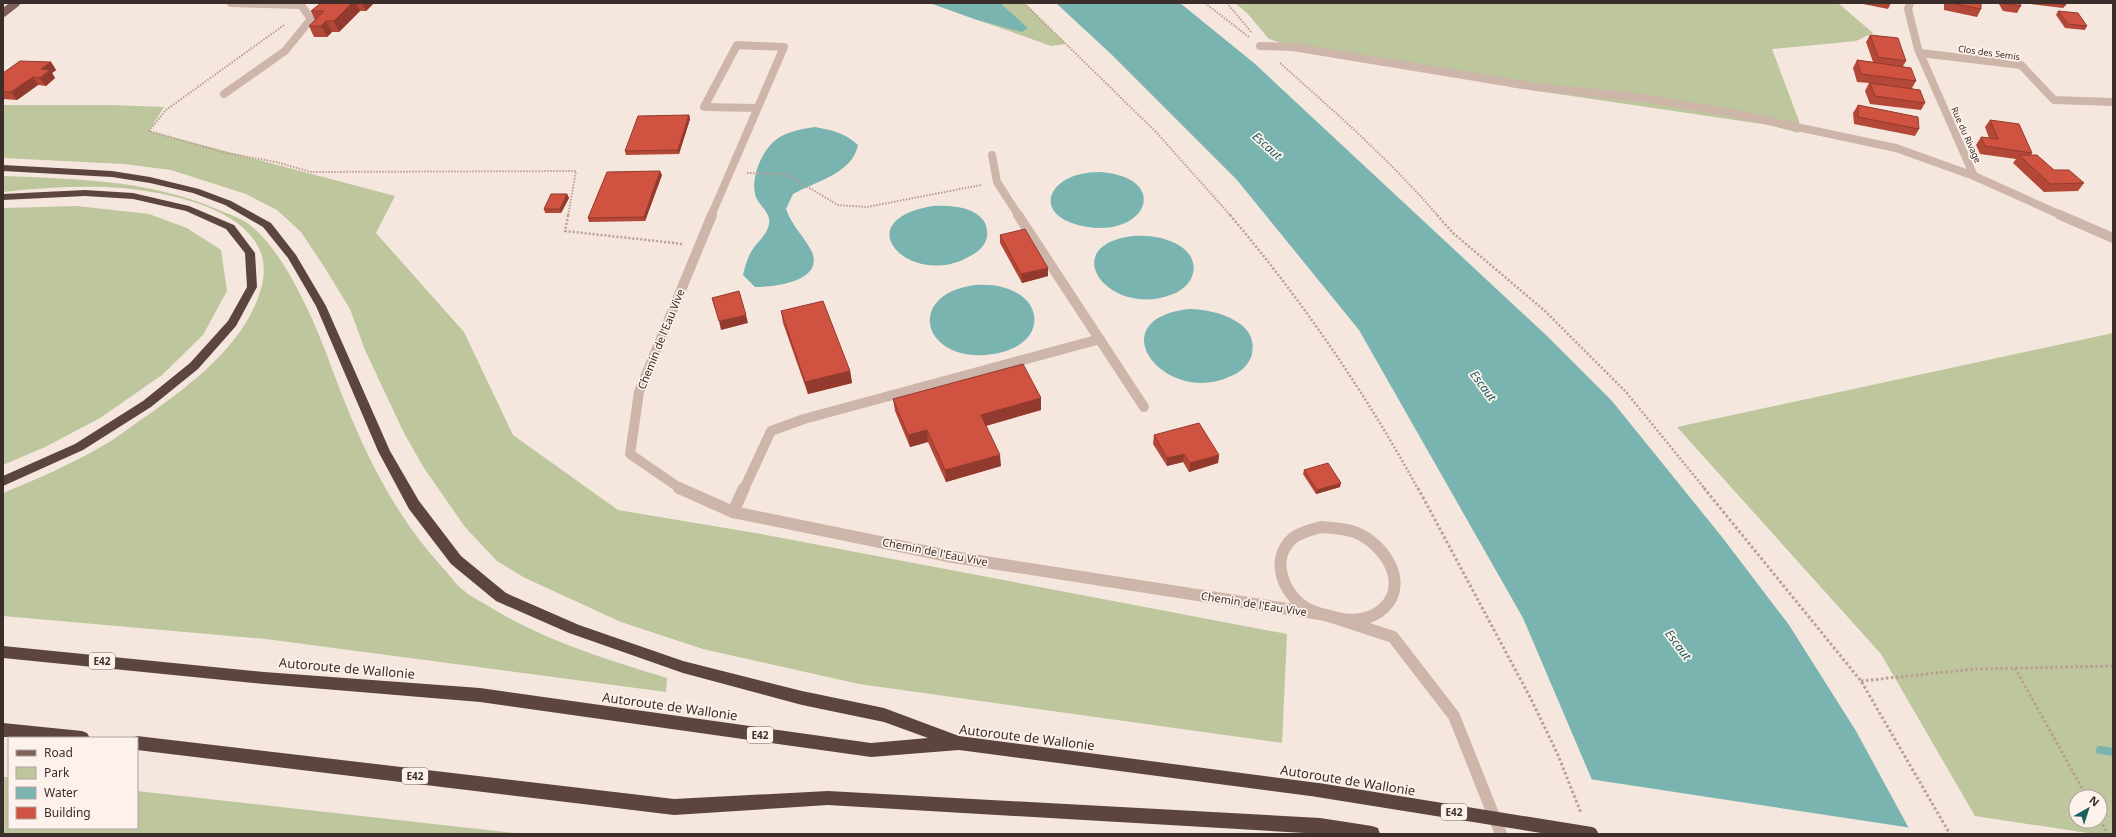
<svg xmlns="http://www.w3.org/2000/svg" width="2116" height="837" font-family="'Noto Sans',sans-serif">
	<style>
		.green { fill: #bdc69c; fill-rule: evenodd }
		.water { fill: #7ab4b0 }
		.pier { fill: #f5e7de }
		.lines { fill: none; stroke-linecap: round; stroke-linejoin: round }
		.stream { stroke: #7ab4b0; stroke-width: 8 }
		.path-far2 { stroke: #ba9f92; stroke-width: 2; stroke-dasharray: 1.5 1.5; stroke-linecap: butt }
		.path-far1 { stroke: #ba9f92; stroke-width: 2.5; stroke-dasharray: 2 2; stroke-linecap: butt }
		.path { stroke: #ba9f92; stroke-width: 3; stroke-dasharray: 2.5 2.5; stroke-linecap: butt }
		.lane-far2 { stroke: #ceb5a9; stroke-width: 8 }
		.lane-far1 { stroke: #ceb5a9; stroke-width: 10 }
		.lane { stroke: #ceb5a9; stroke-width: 12 }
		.street-far1 { stroke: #ceb5a9; stroke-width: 8 }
		.street { stroke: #ceb5a9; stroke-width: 10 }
		.primary { stroke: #7e6159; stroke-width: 8 }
		.highway { fill: #5c453f; fill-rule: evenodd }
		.highway-bridge { stroke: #5c453f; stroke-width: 14 }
		.wall { fill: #b34738 }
		.shaded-wall { fill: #923a2e }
		.building { fill: #d05341; stroke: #923a2e }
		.labels { text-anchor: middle; stroke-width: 3.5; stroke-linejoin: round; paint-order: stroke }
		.far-street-label { font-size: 9px; fill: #3b2d29; stroke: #fcf2eb }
		.shield { fill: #fcf2eb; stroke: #756863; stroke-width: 1 }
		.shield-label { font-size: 10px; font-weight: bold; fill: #3b2d29 }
		.street-label { font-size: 11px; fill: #3b2d29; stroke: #fcf2eb }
		.water-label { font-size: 12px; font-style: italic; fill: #1b605d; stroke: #fcf2eb }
		.near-street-label { font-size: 13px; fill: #3b2d29; stroke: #fcf2eb }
	</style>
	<rect width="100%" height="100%" fill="#f5e7de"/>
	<!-- green -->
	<g class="green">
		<polygon points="930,3 1024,3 1066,44 1051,46"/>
		<polygon points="1235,3 1838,3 1873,33 1856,41 1772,49 1799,121 1799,133 1769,125 1510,87 1512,80 1289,46 1269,39 1247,13"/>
		<polygon points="3,105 111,105 164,107 149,131 395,196 376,233 464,332 513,435 618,510 761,534 1287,634 1282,743 859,684 703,649 621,622 525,578 497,561 465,527 424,468 404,433 365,350 350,309 323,265 301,232 277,210 246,194 171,170 124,164 3,158"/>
		<path d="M3,176C77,179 153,180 221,211C231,215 242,219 250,225C287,254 318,329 334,374C360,444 391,511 442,567C449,574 455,584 463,590C471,597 482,602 490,607C545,641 606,659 667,678L666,692L266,639L3,616V493C37,479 72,464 104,445C117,438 129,428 142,419C188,387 248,343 262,285C280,208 157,189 105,187C71,186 37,188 3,192Z"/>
		<polygon points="77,206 149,214 187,228 221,250 227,291 203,335 162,375 100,418 45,447 3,465 3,208"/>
		<path d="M2113,333V834H2094L1975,816L1881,654L1677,427ZM2076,797H2100V821H2076Z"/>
		<polygon points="3,777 9,777 9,828 137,828 137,791 524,834 3,834"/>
	</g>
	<!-- water -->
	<g class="water">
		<polygon points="930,3 1000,3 1028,28 1022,32 977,20"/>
		<polygon points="1056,3 1180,3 1254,63 1547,336 1612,401 1722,537 1789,625 1856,731 1912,834 1615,834 1523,618 1359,330 1237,180 1111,54"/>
		<path d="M815,127C832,130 845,133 858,145C852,174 816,181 793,194L786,209C793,228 805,237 812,252C824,282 773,287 755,287L743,275C745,267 747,259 751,252C756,242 767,236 769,224C771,211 758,206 755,194C751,176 762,150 777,139C788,131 803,129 815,127Z"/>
		<path d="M1101,172C1170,178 1148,236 1088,227C1028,218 1046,171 1101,172Z"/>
		<path d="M933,206C951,205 984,207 987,230C989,241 981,250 972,255C913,292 842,221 933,206Z"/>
		<path d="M1133,236C1149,235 1166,237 1180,246C1202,260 1196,285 1173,294C1110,320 1054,246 1133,236Z"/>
		<path d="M975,285C1047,280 1057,349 986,355C921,360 906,294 975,285Z"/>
		<path d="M1189,309C1213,309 1260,321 1252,354C1249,366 1239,373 1229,377C1163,406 1098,319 1189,309Z"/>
	</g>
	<!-- pier -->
	<polygon class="pier" points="1589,779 1912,828 1914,834 1613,834"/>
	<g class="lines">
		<!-- stream -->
		<polyline class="stream" points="2100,750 2113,752"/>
		<!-- path-far2 -->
		<g class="path-far2">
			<polyline points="1024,3 1157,133 1231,216"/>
			<polyline points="1205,3 1249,37"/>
			<polyline points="1227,3 1252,33"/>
			<polyline points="284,25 166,110 149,131 226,153 276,162 311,172 576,171 568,216"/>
			<path d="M1280,63C1335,112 1390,160 1438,216"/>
			<polyline points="747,173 786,174 838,205 867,207 981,185"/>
		</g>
		<!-- path-far1 -->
		<g class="path-far1">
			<polyline points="568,215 565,231 683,244"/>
			<path d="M1230,215C1301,299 1365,392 1418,489"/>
			<polyline points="1437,215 1453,233 1545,311 1626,392 1705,489"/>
		</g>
		<!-- path -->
		<g class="path">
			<polyline points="1418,488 1531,699 1558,755 1581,813"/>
			<polyline points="1704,488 1861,681 1950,834"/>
			<polyline points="2015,668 2087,797"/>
			<polyline points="1861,681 1974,669 2113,666"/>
			<polyline points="2100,820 2108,834"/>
		</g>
		<!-- lane-far2 -->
		<g class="lane-far2">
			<polyline points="224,94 285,51 311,19 301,5 231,3"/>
			<polyline points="992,155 997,182 1019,216"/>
			<polyline points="711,216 784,47 737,45 704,107 757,108"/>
		</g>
		<!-- lane-far1 -->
		<g class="lane-far1">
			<polyline points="1018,215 1144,407"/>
			<polyline points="681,489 630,454 639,392 712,215"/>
			<polyline points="744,489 771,431 804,419 1100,339"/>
		</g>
		<!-- lane -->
		<g class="lane">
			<polyline points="679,488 733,512 953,557 1326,615 1393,637 1454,716 1501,834"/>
			<polyline points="733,512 744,488"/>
			<path d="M1321,527C1333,528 1346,528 1357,533C1387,546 1412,588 1379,612C1367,620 1352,621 1338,618C1328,616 1315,613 1306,608C1283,593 1269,559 1293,538C1301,532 1311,530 1321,527Z"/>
		</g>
		<!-- street-far1 -->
		<g class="street-far1">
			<polyline points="1910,3 1908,9 1918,49 1974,176 2063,216"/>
			<polyline points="1260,46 1293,47 1536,87 1643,98 1731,113 1896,148 1974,176"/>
			<polyline points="1920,53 2021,65 2054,100 2113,102"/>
		</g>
		<!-- street -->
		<polyline class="street" points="2060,215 2113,238"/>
		<!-- primary -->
		<polyline class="primary" points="3,13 16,3"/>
		<!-- highway -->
		<g class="highway">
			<polygon points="3,165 112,171 150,177 199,189 231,201 271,223 296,255 326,306 390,451 419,501 461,556 506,593 579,625 683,661 802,691 884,708 959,736 1318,783 1324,785 1326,790 1324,795 1318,797 959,750 871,757 480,702 264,684 3,658 3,646 264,672 480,688 871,743 928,738 884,722 802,705 683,673 569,633 496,601 451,564 409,509 378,451 316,306 288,258 263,227 225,205 193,193 150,183 112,177 3,171"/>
			<polygon points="85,190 133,193 189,206 234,225 255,253 257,287 236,326 198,369 151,407 83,450 3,486 3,476 75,444 143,401 190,363 228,321 247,287 245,253 226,229 186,211 133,199 85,196 3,200 3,194"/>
			<polygon points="3,723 82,731 87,733 90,738 3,737"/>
			<polygon points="137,736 674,799 828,791 1320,818 1372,826 1378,828 1380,834 1322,834 828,805 674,815 137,750 137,738 132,738"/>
		</g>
		<!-- highway-bridge -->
		<polyline class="highway-bridge" points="1318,790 1591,834"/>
	</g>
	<!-- wall -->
	<g class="wall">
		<polygon points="321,3 374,3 366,11 360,11 339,32 332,32 327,37 314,37 309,26 315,20 311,11"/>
		<polygon points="1863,3 1891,3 1888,9 1863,4"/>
		<polygon points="1944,3 1981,3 1981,9 1977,17 1944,10"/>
		<polygon points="1988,3 2020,3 2021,6 2017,13 2003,11 1999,4"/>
		<polygon points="2023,3 2065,3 2066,5 2063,8"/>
		<polygon points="2058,11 2087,26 2085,30 2065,28 2056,15"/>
		<polygon points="1870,35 1906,61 1903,66 1916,81 1912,88 1925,103 1921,110 1870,104 1865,91 1869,83 1857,82 1853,68 1857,60 1873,62 1866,42"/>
		<polygon points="51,62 56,70 52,73 55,78 46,86 38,85 17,100 3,99 3,73"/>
		<polygon points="1858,105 1919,129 1915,136 1854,124 1853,113"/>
		<polygon points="689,115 690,119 679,154 626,155 625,151"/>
		<polygon points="1990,120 2032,153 2031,155 2054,170 2084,183 2078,191 2044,192 2013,163 2016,159 1980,154 1976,145 1981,137 1989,138 1985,127"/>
		<polygon points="662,175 645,221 589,222 588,218"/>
		<polygon points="567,194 569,198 561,213 545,213 544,209"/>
		<polygon points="1000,235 1048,276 1022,283 1000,243"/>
		<polygon points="781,311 850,371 852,383 808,394 783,323"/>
		<polygon points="1041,398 1041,410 986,426 1001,466 946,482 928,442 910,447 895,411 893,399"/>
		<polygon points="1154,435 1219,455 1218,463 1189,472 1183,462 1167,466 1153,444"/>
		<polygon points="1304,470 1340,487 1316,494 1303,474"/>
	</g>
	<!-- shaded-wall -->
	<g class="shaded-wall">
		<polygon points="352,3 356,3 360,11 339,32 334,21"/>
		<polygon points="362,3 374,3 366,11"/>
		<polygon points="326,21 332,32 327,37 321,26"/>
		<polygon points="51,62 56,70 52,73 55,78 46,86 40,78 41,69"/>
		<polygon points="33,77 38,85 17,100 11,92"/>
		<polygon points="689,115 690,119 679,154 678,150"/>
		<polygon points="660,171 662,175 645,221 644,217"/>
		<polygon points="567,194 569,198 561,213 560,209"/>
		<polygon points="1048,268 1048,276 1022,283 1021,274"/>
		<polygon points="746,315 748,323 721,330 719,321"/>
		<polygon points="850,371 852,383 808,394 805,382"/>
		<polygon points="1041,398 1041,410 981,427 981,415"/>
		<polygon points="927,430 928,442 910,447 908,435"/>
		<polygon points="1184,454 1183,462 1167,466 1167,458"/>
		<polygon points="1000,455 1001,466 946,482 945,470"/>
		<polygon points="1219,455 1218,463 1189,472 1190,463"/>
		<polygon points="1341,483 1340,487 1316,494 1317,490"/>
	</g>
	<!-- building -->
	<g class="building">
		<polygon points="321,3 352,3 334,21 326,21 321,26 309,26 324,11 311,11"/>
		<polygon points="1951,3 1981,3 1981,9"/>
		<polygon points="2007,3 2020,3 2021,6 2008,4"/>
		<polygon points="2054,3 2065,3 2066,5"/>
		<polygon points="2058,11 2078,13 2087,26 2068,24"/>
		<polygon points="1870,35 1898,38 1906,61 1878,57"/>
		<polygon points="1857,60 1911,68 1916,81 1861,74"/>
		<polygon points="20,61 51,62 41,69 50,70 40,78 33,77 11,92 3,92 3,73"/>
		<polygon points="1870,83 1920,90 1925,103 1875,96"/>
		<polygon points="1858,105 1918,117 1919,129 1858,117"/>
		<polygon points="689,115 678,150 625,151 638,116"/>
		<polygon points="1990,120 2019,124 2032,153 1985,146 1981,137 1998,139"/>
		<polygon points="2019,155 2037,155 2054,170 2069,170 2084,183 2050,184"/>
		<polygon points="660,171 644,217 588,218 607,172"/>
		<polygon points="551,194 567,194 560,209 544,209"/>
		<polygon points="1025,229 1048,268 1021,274 1000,235"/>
		<polygon points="739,291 746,315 719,321 712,298"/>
		<polygon points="823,301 850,371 805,382 781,311"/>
		<polygon points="1023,364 1041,398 981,415 1000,455 945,470 927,430 908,435 893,399"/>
		<polygon points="1199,423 1219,455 1190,463 1184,454 1167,458 1154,435"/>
		<polygon points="1328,463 1341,483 1317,490 1304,470"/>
	</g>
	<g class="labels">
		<!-- far-street labels -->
		<g class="far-street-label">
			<text transform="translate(1989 53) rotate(8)" y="3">Clos des Semis</text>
			<text transform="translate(1966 135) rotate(66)" y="3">Rue du Rivage</text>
		</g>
		<!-- shield labels -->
		<g class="shield">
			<rect x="89" y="653" width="26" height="16" rx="3"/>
			<rect x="747" y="727" width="26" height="16" rx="3"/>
			<rect x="402" y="768" width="26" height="16" rx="3"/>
			<rect x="1441" y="804" width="26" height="16" rx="3"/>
		</g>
		<g class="shield-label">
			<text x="102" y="665">E42</text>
			<text x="760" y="739">E42</text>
			<text x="415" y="780">E42</text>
			<text x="1454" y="816">E42</text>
		</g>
		<!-- street labels -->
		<g class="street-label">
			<text transform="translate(661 339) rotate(-68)" y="4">Chemin de l'Eau Vive</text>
			<text transform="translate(935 552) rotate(11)" y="4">Chemin de l'Eau Vive</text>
			<text transform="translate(1254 604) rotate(9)" y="4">Chemin de l'Eau Vive</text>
		</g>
		<!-- water labels -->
		<g class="water-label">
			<text transform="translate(1267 146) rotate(42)" y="4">Escaut</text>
			<text transform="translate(1483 386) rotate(53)" y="4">Escaut</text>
			<text transform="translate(1678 645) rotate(53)" y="4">Escaut</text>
		</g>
		<!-- near-street labels -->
		<g class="near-street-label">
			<text transform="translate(347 668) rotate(5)" y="5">Autoroute de Wallonie</text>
			<text transform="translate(670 706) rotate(8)" y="5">Autoroute de Wallonie</text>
			<text transform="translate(1027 737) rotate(7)" y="5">Autoroute de Wallonie</text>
			<text transform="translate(1348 780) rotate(9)" y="5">Autoroute de Wallonie</text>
		</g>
	</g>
	<!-- border -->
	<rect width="2116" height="837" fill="none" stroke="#3b2d29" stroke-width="8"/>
	<!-- legend -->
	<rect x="8" y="737" width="130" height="92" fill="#fcf2eb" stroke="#afa39d"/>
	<rect x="16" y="750" width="20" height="6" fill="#7e6159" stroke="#afa39d"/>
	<text x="44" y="757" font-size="12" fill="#3b2d29">Road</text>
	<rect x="16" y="767" width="20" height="12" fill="#bdc69c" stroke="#afa39d"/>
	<text x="44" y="777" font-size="12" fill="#3b2d29">Park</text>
	<rect x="16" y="787" width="20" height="12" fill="#7ab4b0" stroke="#afa39d"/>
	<text x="44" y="797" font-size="12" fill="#3b2d29">Water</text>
	<rect x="16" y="807" width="20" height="12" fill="#d05341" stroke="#afa39d"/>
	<text x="44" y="817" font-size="12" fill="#3b2d29">Building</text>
	<!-- north arrow -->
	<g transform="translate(2088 809) rotate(39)"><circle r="19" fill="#fcf2eb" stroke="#afa39d"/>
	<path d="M0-3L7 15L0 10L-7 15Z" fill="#1b605d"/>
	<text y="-6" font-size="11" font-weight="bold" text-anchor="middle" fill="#3b2d29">N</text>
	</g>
</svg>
